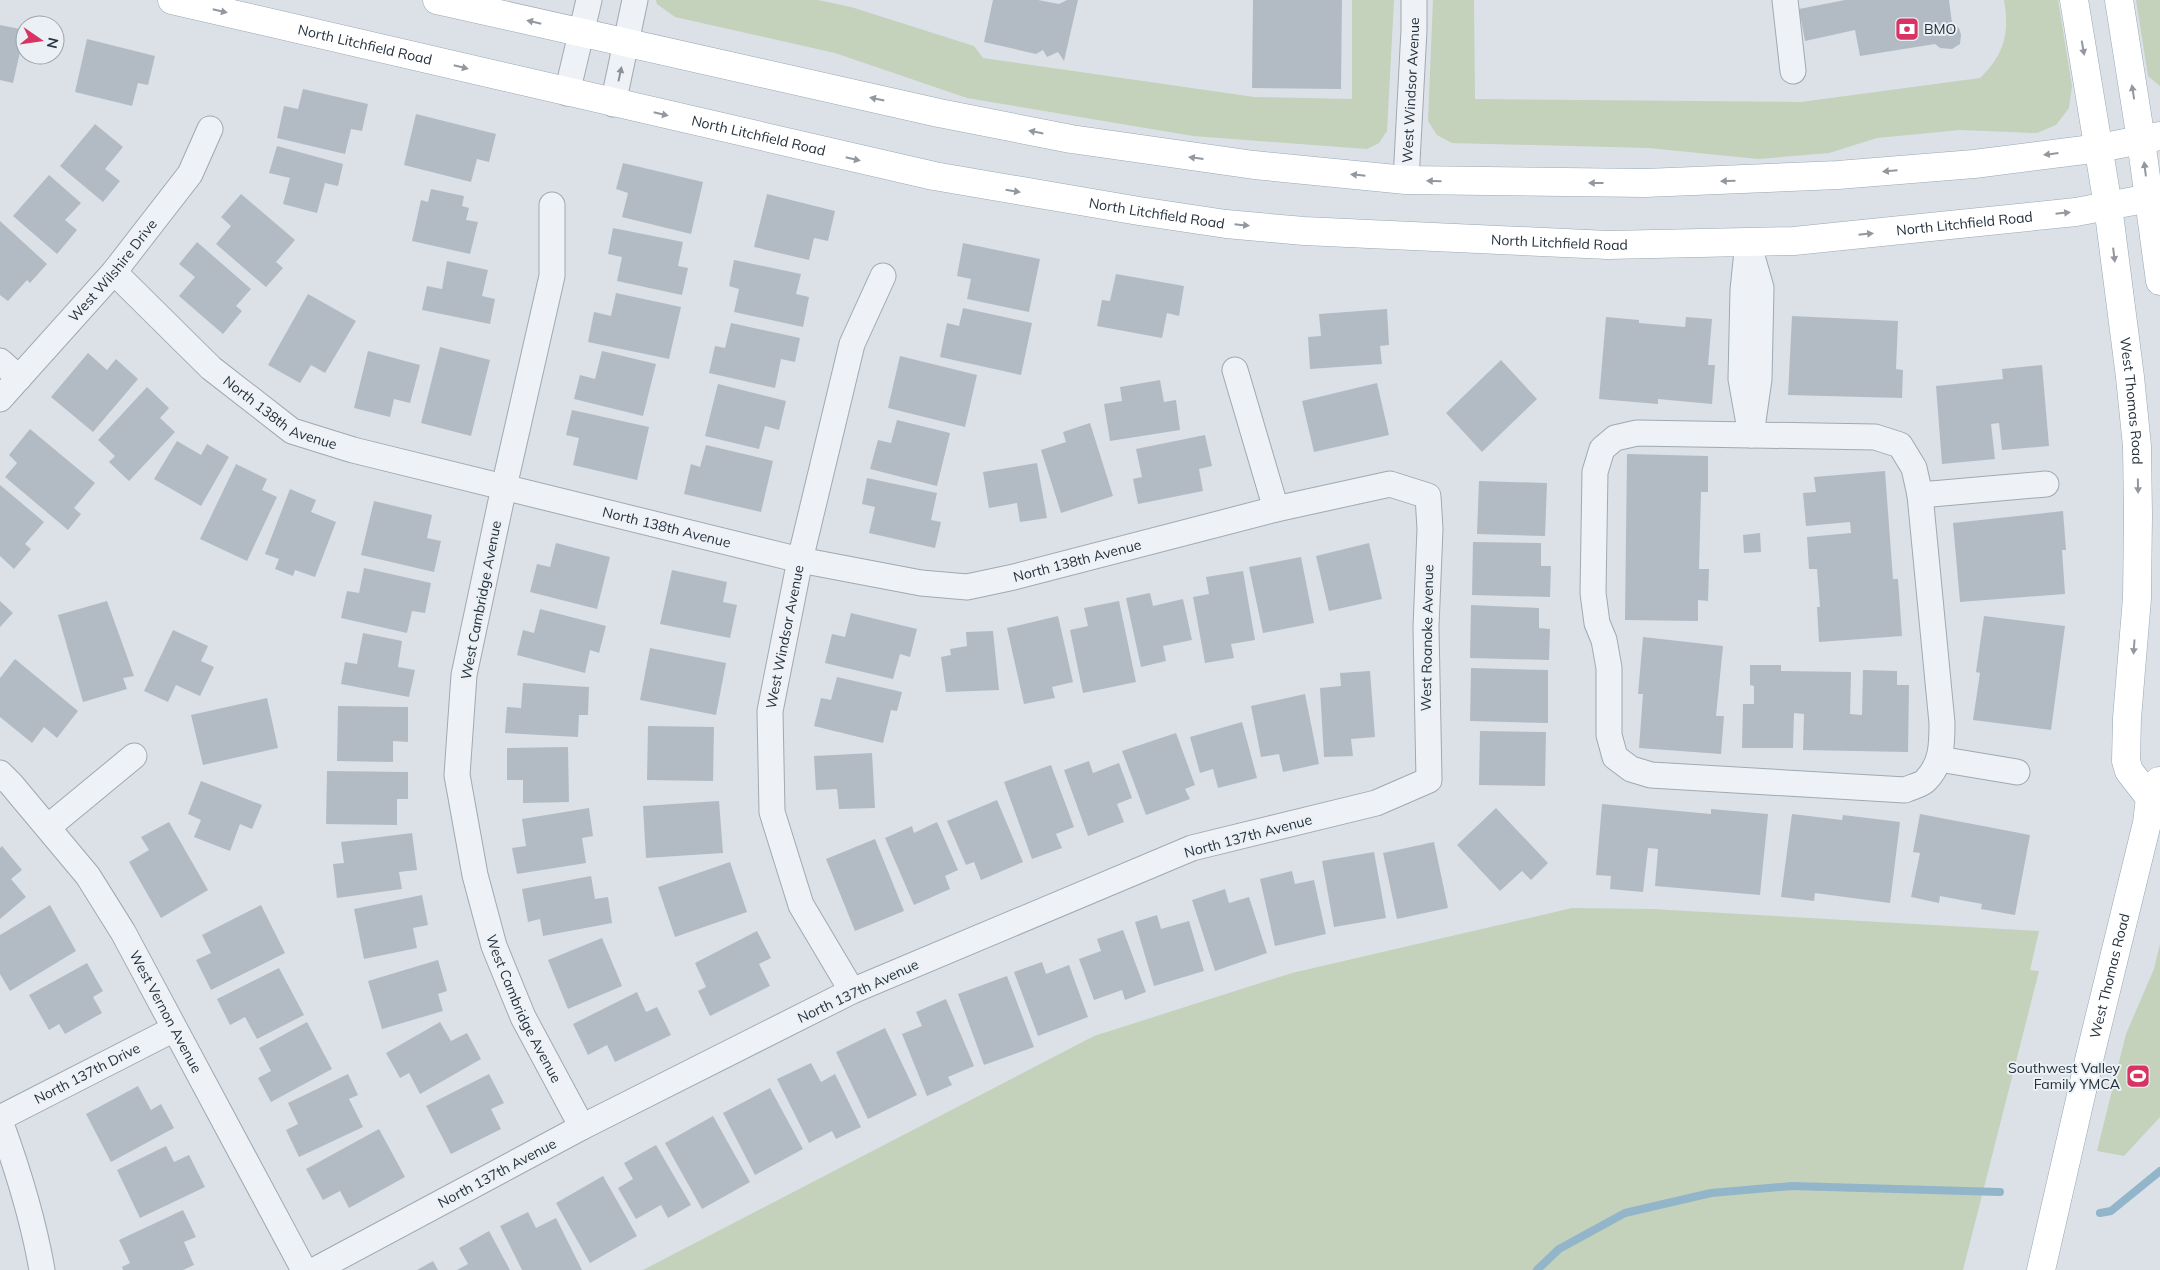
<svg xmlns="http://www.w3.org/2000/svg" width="2160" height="1270" font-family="Mulish,sans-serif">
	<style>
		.green { fill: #c4d1bb }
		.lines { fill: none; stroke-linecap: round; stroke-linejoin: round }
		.stream { stroke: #92b5ca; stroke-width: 8 }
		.building { fill: #b2bbc4 }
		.minor-casing { stroke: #a0a9b1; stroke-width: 27 }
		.major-casing { stroke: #99a7b3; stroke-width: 29 }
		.minor { stroke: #eef1f5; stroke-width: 25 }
		.major { stroke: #fff; stroke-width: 28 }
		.oneway { fill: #92989e }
		.oneway2 { fill: #899199 }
		.labels { text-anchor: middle; stroke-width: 4; stroke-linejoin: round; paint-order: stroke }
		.poi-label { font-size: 14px; fill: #24313d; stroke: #eaf0f4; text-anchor: start }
		.street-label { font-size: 14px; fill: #24313d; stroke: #eaf0f4 }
	</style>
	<rect width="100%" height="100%" fill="#dbe1e7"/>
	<!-- green -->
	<g class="green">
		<polygon points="656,0 818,0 851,7 974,46 983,58 1254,97 1352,99 1352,0 1394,0 1387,131 1379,143 1367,149 1193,136 967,98 835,53 675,17 657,4"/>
		<path d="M1433,0H1474L1475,99L1801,102L1980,78C2004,55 2010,33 2004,0H2058L2072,86L2069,108L2056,125L2037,133L1960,130L1877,138L1829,153L1758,159L1649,148L1452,143L1437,135L1428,121Z"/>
		<polygon points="2136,0 2160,0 2160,86 2148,76"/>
		<polygon points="1572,908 1652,909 2039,931 2030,970 2039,971 1963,1270 643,1270 1094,1036 1292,973"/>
		<polygon points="2160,944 2160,1117 2124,1156 2097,1151 2126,1034 2154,969"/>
	</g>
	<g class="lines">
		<!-- stream -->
		<g class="stream">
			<polyline points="2100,1213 2111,1211 2160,1171"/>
			<polyline points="1537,1270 1559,1249 1625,1213 1711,1193 1792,1186 2000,1192"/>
		</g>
	</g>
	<!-- building -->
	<g class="building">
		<polygon points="993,0 1038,0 1059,4 1067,0 1078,0 1064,61 1058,52 1047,57 1043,50 1036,54 984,42"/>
		<polygon points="1253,0 1342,0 1341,89 1252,88"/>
		<polygon points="1845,0 1949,0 1952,23 1959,28 1961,35 1960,44 1952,49 1940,48 1935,44 1860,56 1855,30 1805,41 1799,9"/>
		<polygon points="0,25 25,30 13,83 0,80"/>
		<polygon points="87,39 155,56 148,85 138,83 132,106 75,92"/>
		<polygon points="303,89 368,104 362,131 351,129 345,154 277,138 284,106 298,109"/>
		<polygon points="416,114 496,134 489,162 477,159 471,182 404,165"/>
		<polygon points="95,124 123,147 105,169 120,181 103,202 60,166"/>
		<polygon points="277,146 343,164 338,186 325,183 317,213 283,204 290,178 269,173"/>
		<polygon points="623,163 703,182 691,234 622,217 628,193 616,189"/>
		<polygon points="49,175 81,203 65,220 77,230 57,254 13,216"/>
		<polygon points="431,189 464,196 462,206 469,208 466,220 478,222 470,254 412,241 421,200 428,202"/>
		<polygon points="241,194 295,240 276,262 283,268 266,287 216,244 231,226 221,217"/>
		<polygon points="767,194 835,211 828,241 814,238 809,260 754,247"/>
		<polygon points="0,221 47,264 30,283 27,280 8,301 0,295"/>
		<polygon points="613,228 683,242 678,266 688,268 682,295 617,281 622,257 608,254"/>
		<polygon points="197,242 251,289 236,306 242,311 223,334 179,296 195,277 179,264"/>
		<polygon points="963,243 1040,259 1029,312 967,299 971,279 957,276"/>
		<polygon points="734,260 801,274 796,294 809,297 803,327 734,312 739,289 729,286"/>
		<polygon points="447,261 488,270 482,296 495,299 490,324 422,310 427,286 442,289"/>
		<polygon points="1116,274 1184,286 1179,316 1167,313 1162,338 1097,326 1102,300 1110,301"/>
		<polygon points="616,293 681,307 669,359 588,342 594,312 611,316"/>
		<polygon points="308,294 356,321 325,373 311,365 300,383 268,365"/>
		<polygon points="963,308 1032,323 1021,375 940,357 947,323 959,326"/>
		<polygon points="1387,309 1389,345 1380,346 1382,364 1310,369 1308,337 1321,336 1319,314"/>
		<polygon points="1792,316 1898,321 1896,369 1903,370 1902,398 1788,395"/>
		<polygon points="1606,317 1639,320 1639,323 1685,327 1686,317 1712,319 1708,365 1715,365 1712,404 1658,399 1658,404 1599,399"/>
		<polygon points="731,323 800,338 795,362 781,359 775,388 709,373 715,346 725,348"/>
		<polygon points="440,347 490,360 471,436 421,423"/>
		<polygon points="368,351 420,365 410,403 394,399 390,417 354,408"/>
		<polygon points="602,351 656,364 643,416 574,399 580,375 595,379"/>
		<polygon points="88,353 107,370 116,359 138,379 93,432 51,397"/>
		<polygon points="900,356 977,375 965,427 888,408"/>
		<polygon points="1501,360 1537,399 1482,452 1446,413"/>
		<polygon points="2042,365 2049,446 2002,450 1999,423 1991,424 1995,459 1942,464 1936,386 2003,379 2002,369"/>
		<polygon points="1160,380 1164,402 1176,400 1180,430 1110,441 1104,404 1122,401 1120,387"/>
		<polygon points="1377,383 1389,435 1314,452 1302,401"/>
		<polygon points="718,384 786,401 779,430 765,426 759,449 705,436"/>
		<polygon points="147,387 169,408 160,418 175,432 129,481 109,462 115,456 98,440"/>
		<polygon points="572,410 649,427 637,480 573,465 579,438 566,435"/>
		<polygon points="897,420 950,433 937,486 870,469 878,440 891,443"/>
		<polygon points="1090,423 1113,496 1061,513 1041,450 1066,442 1063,432"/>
		<polygon points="30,429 95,483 74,508 81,514 68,530 5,477 17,463 9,455"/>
		<polygon points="1205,435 1212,466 1199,469 1203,491 1138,504 1133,479 1142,477 1136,449"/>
		<polygon points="177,441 201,455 207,444 229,457 201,506 154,479"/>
		<polygon points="706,445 773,461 761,512 684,494 691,464 700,467"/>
		<polygon points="1627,454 1708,456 1708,492 1701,492 1699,569 1709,569 1708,601 1698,600 1698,621 1625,620"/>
		<polygon points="1037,463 1047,518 1020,522 1017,503 989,508 983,472"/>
		<polygon points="236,464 267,479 262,490 277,497 247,561 200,539"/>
		<polygon points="1885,471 1893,579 1898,579 1902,636 1819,642 1817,607 1820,607 1817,569 1809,569 1807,537 1851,533 1850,522 1806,526 1803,493 1816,492 1814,477"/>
		<polygon points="867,478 937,493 931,520 941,522 935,548 869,533 875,507 862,504"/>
		<polygon points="1479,481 1547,483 1545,536 1477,534"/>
		<polygon points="0,485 44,522 25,544 31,549 14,569 0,556"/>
		<polygon points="290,489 316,500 311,512 336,522 315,577 295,570 293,576 275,569 279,559 265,554"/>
		<polygon points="374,501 432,515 427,538 441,541 434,572 361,555"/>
		<polygon points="2063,511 2066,550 2062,550 2065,594 1960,602 1953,523"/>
		<polygon points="1760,533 1761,552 1744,553 1743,535"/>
		<polygon points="1473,542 1541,543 1541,566 1551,566 1550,597 1472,595"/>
		<polygon points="556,543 610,557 597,609 530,592 537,564 550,567"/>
		<polygon points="1369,543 1382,599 1329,611 1316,556"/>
		<polygon points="1301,557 1314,623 1263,633 1249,567"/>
		<polygon points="364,568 431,583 425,613 412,611 407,633 341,618 347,591 359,593"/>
		<polygon points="672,570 727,582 723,602 737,605 730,638 660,624"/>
		<polygon points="1243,571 1255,640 1231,644 1234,658 1205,663 1193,597 1209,594 1206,577"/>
		<polygon points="1150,593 1153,606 1183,599 1192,640 1163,646 1166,661 1141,667 1126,598"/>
		<polygon points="0,601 13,613 0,627"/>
		<polygon points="107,601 134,676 123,678 127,689 83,702 58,615"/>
		<polygon points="1119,601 1136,682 1083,693 1070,630 1088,626 1084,608"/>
		<polygon points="1471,605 1539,608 1539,628 1550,629 1549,660 1470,658"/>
		<polygon points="540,609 606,626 599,653 590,650 585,673 517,655 523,630 534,633"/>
		<polygon points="851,613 917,629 910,657 900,654 893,679 825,663 832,634 845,637"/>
		<polygon points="1058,616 1073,682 1052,687 1055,698 1024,704 1007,628"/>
		<polygon points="1984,616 2065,626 2051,730 1973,720 1980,673 1976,672"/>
		<polygon points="173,630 208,646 201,661 214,667 200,696 176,685 168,702 144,691"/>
		<polygon points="993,631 999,690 946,692 941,657 951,655 950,649 967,646 966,632"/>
		<polygon points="363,633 402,641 398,667 415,670 409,697 341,684 345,662 357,664"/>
		<polygon points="1643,637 1723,646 1716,716 1724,716 1721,754 1639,748 1643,694 1638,694"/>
		<polygon points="650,648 726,663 716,715 640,700"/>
		<polygon points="15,659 78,711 57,738 44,727 32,743 0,717 0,678"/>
		<polygon points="1750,665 1781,665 1781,671 1851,672 1850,714 1862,715 1863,670 1897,671 1897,685 1909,685 1908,752 1803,750 1804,714 1794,713 1793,748 1742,748 1743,704 1754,704 1754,686 1750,685"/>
		<polygon points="1471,668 1548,670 1548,723 1470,721"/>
		<polygon points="1370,671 1375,737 1351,739 1353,756 1324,757 1320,688 1341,686 1340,673"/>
		<polygon points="837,677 902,692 897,711 891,710 883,743 814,726 821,698 831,700"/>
		<polygon points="523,683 589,687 588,715 579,715 578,737 505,733 507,707 521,708"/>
		<polygon points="1305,694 1319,764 1283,772 1279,754 1261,757 1251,706"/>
		<polygon points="267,698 278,748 203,765 191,715"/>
		<polygon points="338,706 408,707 408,742 393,741 393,762 337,761"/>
		<polygon points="1242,722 1257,778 1218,788 1213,769 1200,773 1190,737"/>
		<polygon points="648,726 714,727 713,781 647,780"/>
		<polygon points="1480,731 1546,732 1545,786 1479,785"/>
		<polygon points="1176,733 1195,785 1185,789 1190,799 1146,815 1122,751"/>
		<polygon points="568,747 569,802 523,803 523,780 507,780 507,748"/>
		<polygon points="872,753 875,808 839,809 837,789 816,790 814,756"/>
		<polygon points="1089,761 1093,773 1119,763 1132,798 1117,804 1124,822 1088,836 1064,770"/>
		<polygon points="1051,765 1074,827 1056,834 1062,848 1032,859 1004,782"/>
		<polygon points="327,771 408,772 408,799 397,799 397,825 326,824"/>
		<polygon points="201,781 262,805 252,829 240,824 230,851 194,837 201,820 188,814"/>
		<polygon points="997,800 1023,862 981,880 974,862 966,865 947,821"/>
		<polygon points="719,801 723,853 646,858 643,806"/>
		<polygon points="1602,804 1711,814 1711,809 1768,814 1760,895 1655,886 1658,849 1648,848 1643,892 1610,889 1611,876 1596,875"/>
		<polygon points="589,808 593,836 582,838 586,863 517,874 512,848 526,846 522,819"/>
		<polygon points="1496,808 1548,863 1531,880 1522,871 1500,891 1457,845"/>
		<polygon points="1792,814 1842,820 1843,815 1900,822 1890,903 1815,893 1814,901 1781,897"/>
		<polygon points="1920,814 2030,835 2015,915 1981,909 1982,904 1940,896 1939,903 1911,897 1920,853 1913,852"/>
		<polygon points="169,822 208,890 161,918 129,862 149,850 141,837"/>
		<polygon points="937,822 958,870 945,876 950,889 914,905 885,838 912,826 914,833"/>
		<polygon points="412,833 417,870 399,872 402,889 337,898 333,864 344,863 341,842"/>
		<polygon points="875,839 904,911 855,931 826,859"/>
		<polygon points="1434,842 1448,908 1397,919 1383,853"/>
		<polygon points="2,846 22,870 11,879 26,897 0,919 0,848"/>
		<polygon points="1374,852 1386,918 1334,927 1322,861"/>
		<polygon points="730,862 747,912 675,937 658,887"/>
		<polygon points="1292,871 1295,884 1314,880 1326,934 1275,946 1260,879"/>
		<polygon points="591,876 595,899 608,897 612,923 543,936 540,919 528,922 522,889"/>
		<polygon points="1225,889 1229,903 1249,897 1267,953 1215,971 1192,900"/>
		<polygon points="422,895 428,925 413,928 417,948 364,959 354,909"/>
		<polygon points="50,905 76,951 10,991 0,974 0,935"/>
		<polygon points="261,905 285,953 211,990 196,960 211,953 202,935"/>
		<polygon points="1157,915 1161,929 1189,921 1204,971 1154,986 1135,922"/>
		<polygon points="1123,930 1146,992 1125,1000 1122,990 1094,1000 1079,959 1101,951 1097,939"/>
		<polygon points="757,931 771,958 759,964 770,986 710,1016 698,991 706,987 695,963"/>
		<polygon points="602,938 622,986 568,1009 548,960"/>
		<polygon points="438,960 447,991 438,994 443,1011 382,1029 368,981"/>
		<polygon points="1042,962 1046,974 1069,965 1088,1017 1038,1036 1014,972"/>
		<polygon points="87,963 103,991 93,997 102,1013 65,1034 59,1024 49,1030 29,995"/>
		<polygon points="279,968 304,1015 257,1039 245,1017 230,1025 217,999"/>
		<polygon points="1007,976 1034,1047 984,1065 958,994"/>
		<polygon points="637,992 646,1012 657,1007 671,1035 615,1062 607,1045 588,1055 573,1024"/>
		<polygon points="946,999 974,1066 948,1077 952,1085 927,1096 902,1034 922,1026 916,1012"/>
		<polygon points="307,1022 332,1069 271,1102 258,1078 271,1071 259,1048"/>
		<polygon points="440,1022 451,1041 467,1033 481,1059 420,1094 409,1073 400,1078 386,1053"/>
		<polygon points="885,1028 917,1095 868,1119 836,1052"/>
		<polygon points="811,1063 821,1082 835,1074 861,1127 836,1139 832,1131 809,1143 777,1079"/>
		<polygon points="348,1074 358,1095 349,1099 363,1127 299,1157 286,1130 298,1124 288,1103"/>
		<polygon points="489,1074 504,1103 491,1109 501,1129 451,1154 426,1106"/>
		<polygon points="138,1086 151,1110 161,1104 174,1128 111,1162 86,1114"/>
		<polygon points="770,1088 803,1149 755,1175 723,1113"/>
		<polygon points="713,1116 750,1182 702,1209 665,1143"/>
		<polygon points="379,1129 405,1177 349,1208 340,1191 323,1200 306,1169"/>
		<polygon points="656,1145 691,1205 668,1218 661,1205 636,1219 618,1188 633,1179 624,1163"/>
		<polygon points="166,1146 174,1162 189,1155 205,1187 140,1218 117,1170"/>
		<polygon points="603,1176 637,1236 590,1263 556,1203"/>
		<polygon points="183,1210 196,1237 184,1242 194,1265 183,1270 123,1270 122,1267 130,1263 119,1240"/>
		<polygon points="528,1212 536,1228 556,1218 582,1270 522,1270 500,1226"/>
		<polygon points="489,1231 510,1270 457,1270 468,1264 459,1248"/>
		<polygon points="433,1261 438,1270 417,1270"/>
	</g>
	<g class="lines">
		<!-- minor casing -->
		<g class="minor-casing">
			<g id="minor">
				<polyline points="1785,0 1793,71"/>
				<polyline points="567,93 589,0"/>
				<polyline points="613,104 635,0"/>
				<path id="s1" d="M1406,180L1414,30V0"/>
				<path id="s2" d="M552,205V276L504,487L464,675L457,775L475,875L494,946L523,1017L582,1127"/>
				<polygon points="1748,242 1761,288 1759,379 1751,435 1741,379 1743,290"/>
				<path id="s3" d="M114,272L211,368L292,431L353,450L800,560L921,583L967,587L1014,577L1276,509L1390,484L1428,496L1430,529L1426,627L1429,780L1376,803L1192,848L852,991L582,1127L315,1270"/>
				<polyline points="0,361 19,378"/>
				<polyline points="1235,370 1276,509"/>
				<path id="s4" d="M0,399L114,272L190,174L210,129"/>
				<path d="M1637,433L1875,437L1900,445L1914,468L1920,495L1942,723C1942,744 1942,764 1926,780C1922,785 1911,787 1905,790L1651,775L1631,769L1615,757L1609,735V668L1604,640L1597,623L1593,593L1595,472L1602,449L1615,438Z"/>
				<polyline points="1920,495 2046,484"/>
				<polyline points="1939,759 2017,772"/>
				<path id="s5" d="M0,773L11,784L88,876L123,932L304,1270"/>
				<polyline points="48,827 134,756"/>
				<path id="s6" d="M852,991L801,905L772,812L770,711L800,560L852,344L883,276"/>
				<path id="s7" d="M0,1118L174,1029"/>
				<path d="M0,1121C18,1170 33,1218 42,1270"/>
			</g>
		</g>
		<!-- major casing -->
		<g class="major-casing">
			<g id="major">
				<path id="s8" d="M172,0L934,176L1139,211L1226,224L1304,231L1608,245L1794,241L2076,212L2160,196"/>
				<polyline points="437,0 939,113 1071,139 1254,165 1406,180 1645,183 1838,175 1974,164 2100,148 2160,136"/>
				<path id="s9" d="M2074,0L2108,206L2130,377L2137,446L2138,515L2137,598L2127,718L2126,761L2129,771L2150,798"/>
				<polyline points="2119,0 2141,140 2160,281"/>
				<path id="s10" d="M2041,1270L2090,1056L2147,823L2150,798L2159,781"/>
			</g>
		</g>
		<!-- minor -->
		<use href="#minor" class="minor"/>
		<!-- major -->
		<use href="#major" class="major"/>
	</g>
	<!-- one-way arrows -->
	<defs><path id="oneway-solid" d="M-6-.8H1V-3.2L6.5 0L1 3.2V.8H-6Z" transform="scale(1.25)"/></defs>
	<g class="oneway">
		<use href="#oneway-solid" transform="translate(220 11) rotate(13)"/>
		<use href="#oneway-solid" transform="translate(534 22) rotate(-167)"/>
		<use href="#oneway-solid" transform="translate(2083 48) rotate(80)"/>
		<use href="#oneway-solid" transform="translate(461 67) rotate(14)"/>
		<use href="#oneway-solid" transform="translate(2133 92) rotate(-99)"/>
		<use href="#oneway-solid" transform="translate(877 99) rotate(-168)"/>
		<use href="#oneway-solid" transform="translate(661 114) rotate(13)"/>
		<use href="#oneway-solid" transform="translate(1036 132) rotate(-169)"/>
		<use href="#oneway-solid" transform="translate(2051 154) rotate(173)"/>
		<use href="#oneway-solid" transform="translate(1196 158) rotate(-173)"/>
		<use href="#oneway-solid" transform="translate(853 159) rotate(13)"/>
		<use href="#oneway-solid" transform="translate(2145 169) rotate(-97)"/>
		<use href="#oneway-solid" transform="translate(1890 171) rotate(175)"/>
		<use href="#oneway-solid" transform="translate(1358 175) rotate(-174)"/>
		<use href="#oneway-solid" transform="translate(1434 181) rotate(-179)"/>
		<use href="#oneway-solid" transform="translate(1728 181) rotate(178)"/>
		<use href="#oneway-solid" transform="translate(1596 183) rotate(-180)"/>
		<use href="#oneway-solid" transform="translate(1013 191) rotate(9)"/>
		<use href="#oneway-solid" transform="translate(2063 213) rotate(-6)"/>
		<use href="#oneway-solid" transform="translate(1242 225) rotate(6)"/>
		<use href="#oneway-solid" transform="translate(1866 234) rotate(-6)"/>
		<use href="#oneway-solid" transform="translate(2114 255) rotate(83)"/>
		<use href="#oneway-solid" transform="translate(2138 486) rotate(89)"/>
		<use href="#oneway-solid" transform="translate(2134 647) rotate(94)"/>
	</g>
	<use class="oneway2" href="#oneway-solid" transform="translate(620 74) rotate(-78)"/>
	<!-- icons -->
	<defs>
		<g id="bank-square" transform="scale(1.25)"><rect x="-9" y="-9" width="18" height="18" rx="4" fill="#d73464" stroke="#eaf0f4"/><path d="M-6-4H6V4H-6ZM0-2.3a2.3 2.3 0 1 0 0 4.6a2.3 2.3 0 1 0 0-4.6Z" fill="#fff"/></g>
		<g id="stadium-square" transform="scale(1.25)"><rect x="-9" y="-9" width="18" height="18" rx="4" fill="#d73464" stroke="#eaf0f4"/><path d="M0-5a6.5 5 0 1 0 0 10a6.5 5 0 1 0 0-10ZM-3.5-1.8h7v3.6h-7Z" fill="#fff"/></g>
	</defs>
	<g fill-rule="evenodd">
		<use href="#bank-square" x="1907" y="29"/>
		<use href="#stadium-square" x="2138" y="1076"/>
	</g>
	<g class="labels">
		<!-- poi labels -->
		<g class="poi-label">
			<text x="1924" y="34">BMO</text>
			<text x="2120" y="1073" text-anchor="end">Southwest Valley<tspan x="2120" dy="16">Family YMCA</tspan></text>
		</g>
		<!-- street labels -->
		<g class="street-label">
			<text dy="5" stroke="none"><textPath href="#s8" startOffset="198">North Litchfield Road</textPath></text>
			<text dy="5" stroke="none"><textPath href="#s1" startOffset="90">West Windsor Avenue</textPath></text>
			<text dy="5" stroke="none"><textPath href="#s8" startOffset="602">North Litchfield Road</textPath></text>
			<text dy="5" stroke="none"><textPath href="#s8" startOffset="1008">North Litchfield Road</textPath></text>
			<text dy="5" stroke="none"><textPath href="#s8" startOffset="1818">North Litchfield Road</textPath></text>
			<text dy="5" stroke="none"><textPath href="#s8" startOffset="1412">North Litchfield Road</textPath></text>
			<text dy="5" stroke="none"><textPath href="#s4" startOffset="171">West Wilshire Drive</textPath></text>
			<text dy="5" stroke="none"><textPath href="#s9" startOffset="405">West Thomas Road</textPath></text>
			<text dy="5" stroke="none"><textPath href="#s3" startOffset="220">North 138th Avenue</textPath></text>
			<text dy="5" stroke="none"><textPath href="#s3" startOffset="626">North 138th Avenue</textPath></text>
			<text dy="5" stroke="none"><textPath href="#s3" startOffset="1046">North 138th Avenue</textPath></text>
			<text transform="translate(481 600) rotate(-79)" y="5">West Cambridge Avenue</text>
			<text dy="5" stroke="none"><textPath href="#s6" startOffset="374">West Windsor Avenue</textPath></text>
			<text transform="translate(1427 638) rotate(-89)" y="5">West Roanoke Avenue</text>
			<text transform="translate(1248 836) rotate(-15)" y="5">North 137th Avenue</text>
			<text dy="5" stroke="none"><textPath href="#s10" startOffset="302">West Thomas Road</textPath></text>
			<text transform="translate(858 991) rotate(-25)" y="5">North 137th Avenue</text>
			<text dy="5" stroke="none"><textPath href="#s2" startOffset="824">West Cambridge Avenue</textPath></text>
			<text dy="5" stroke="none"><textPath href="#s5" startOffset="292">West Vernon Avenue</textPath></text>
			<text dy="5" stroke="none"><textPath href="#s7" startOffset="98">North 137th Drive</textPath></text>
			<text transform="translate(497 1173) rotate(-28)" y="5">North 137th Avenue</text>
		</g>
	</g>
	<!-- north arrow -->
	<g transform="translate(40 40) rotate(103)"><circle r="24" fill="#eaf0f4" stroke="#9ba4ab"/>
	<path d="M0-4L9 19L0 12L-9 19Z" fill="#d73464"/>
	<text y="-8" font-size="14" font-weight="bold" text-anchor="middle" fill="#24313d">N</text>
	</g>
</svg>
